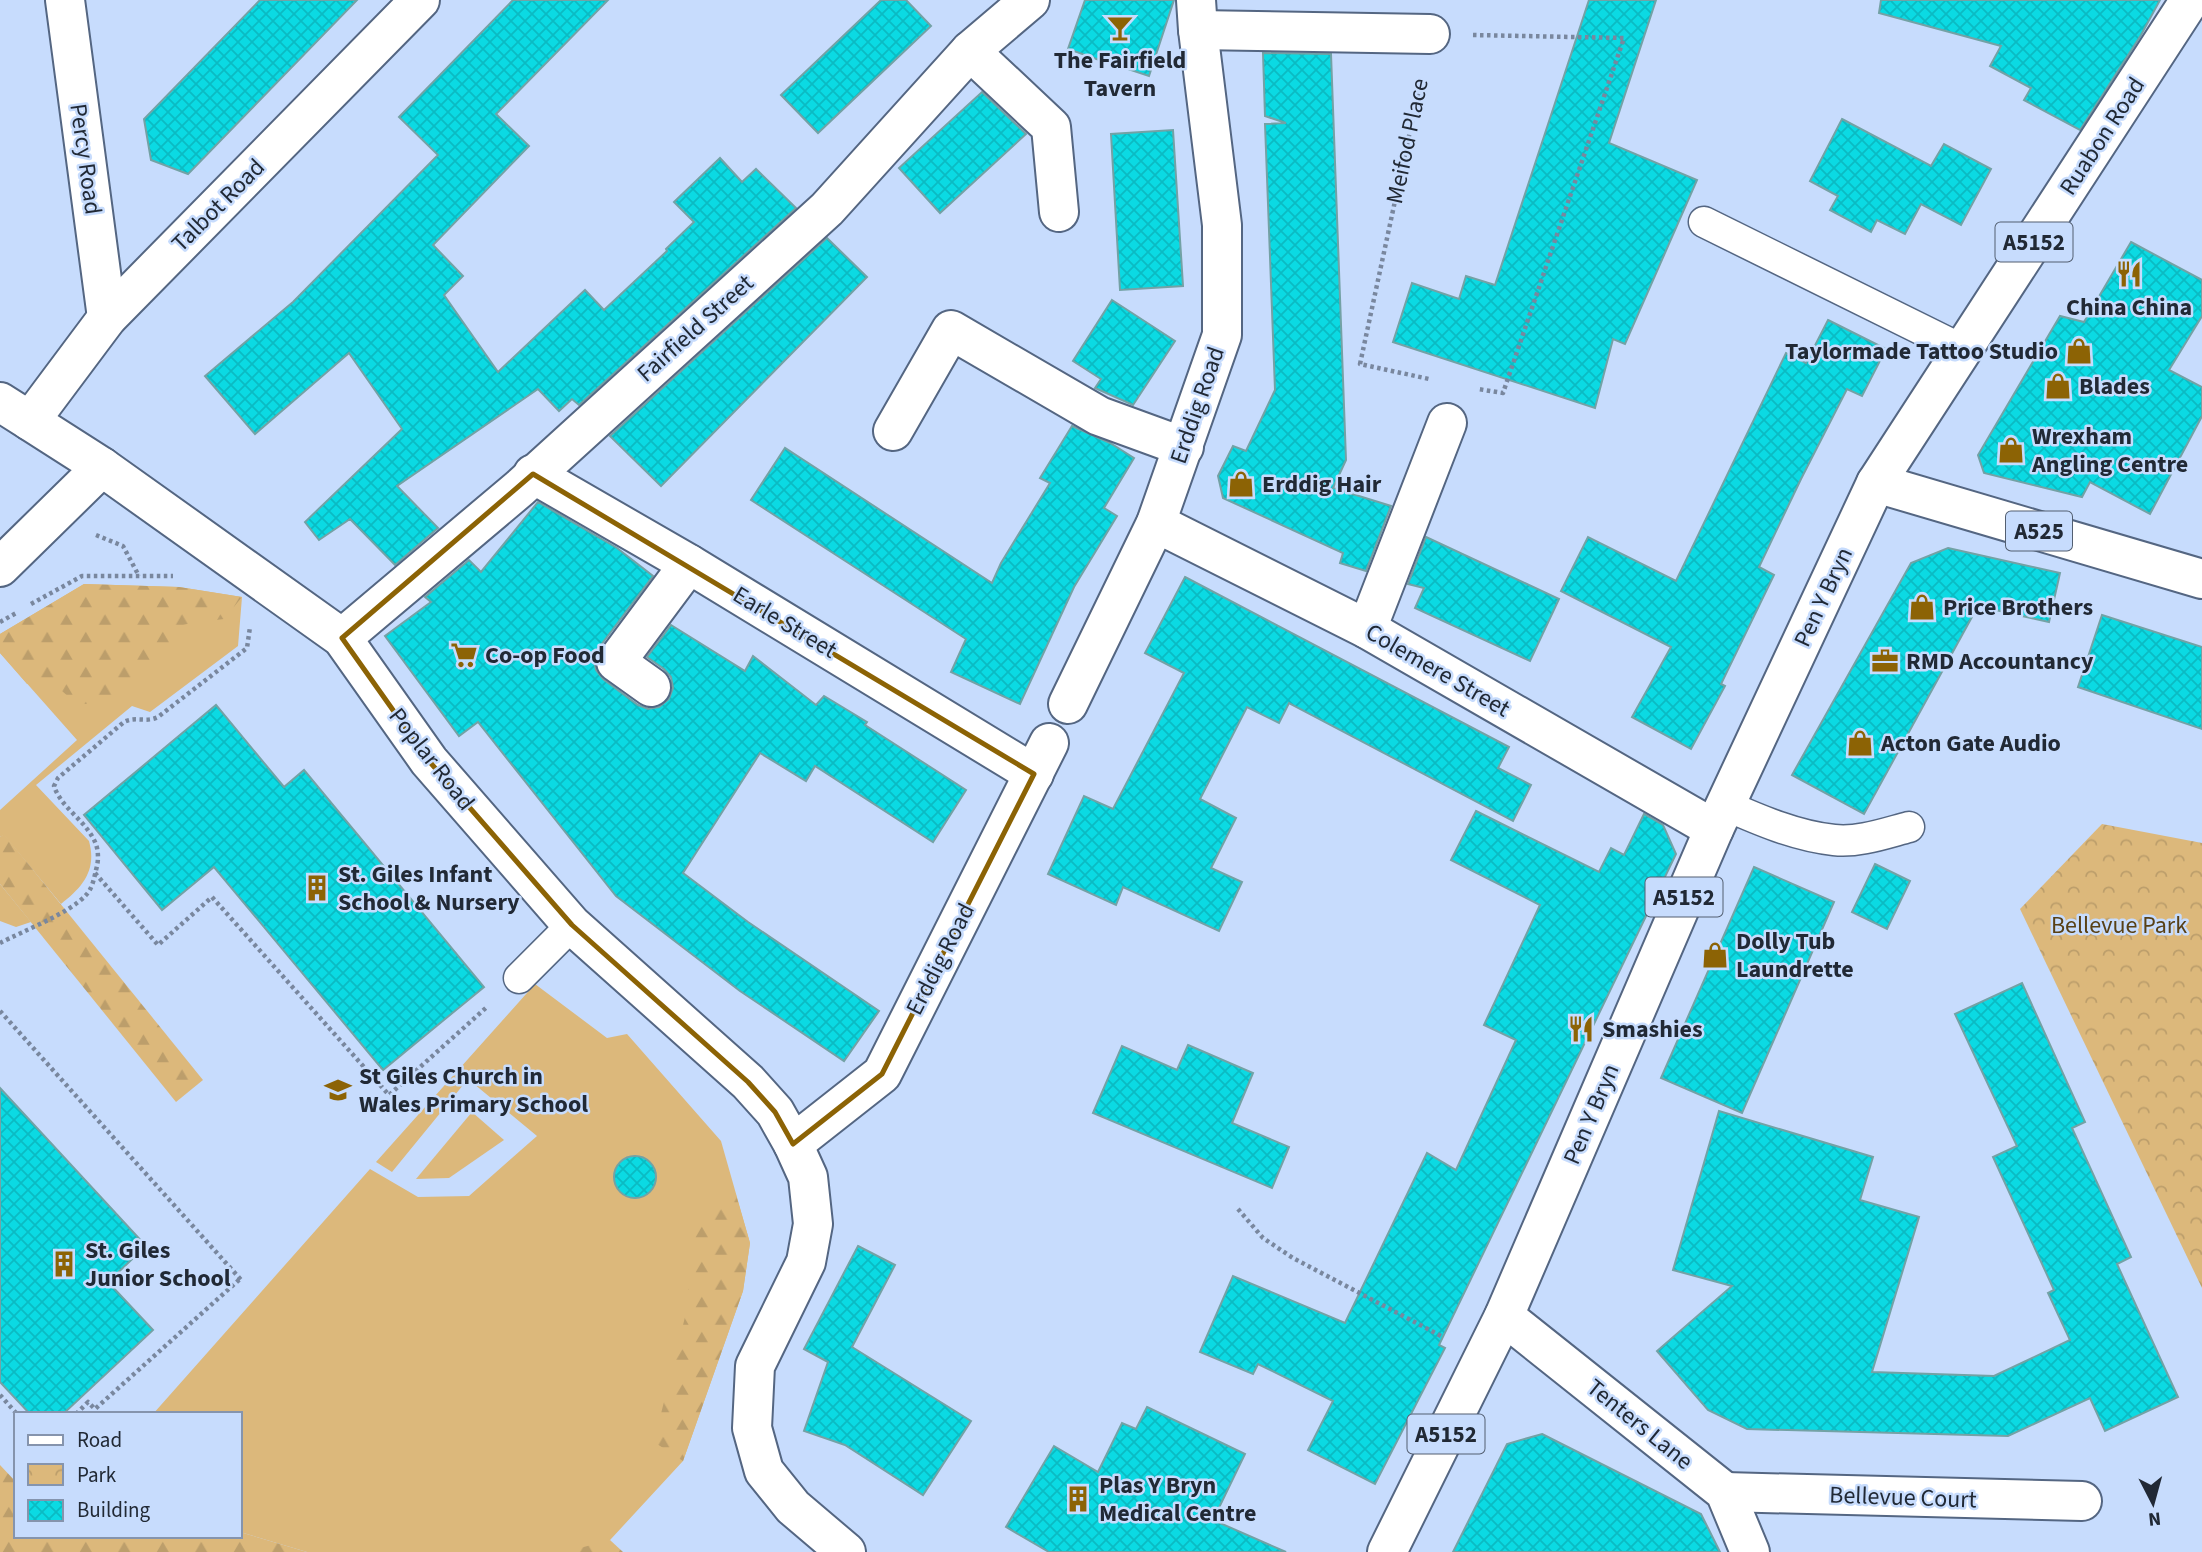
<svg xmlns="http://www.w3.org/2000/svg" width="2202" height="1552" font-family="'Source Sans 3',sans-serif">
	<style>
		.green { fill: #dcb87b }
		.forest { fill: url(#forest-firs) }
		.park { fill: url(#park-crowns) }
		.building { fill: url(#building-cross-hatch); stroke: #73a2a5; stroke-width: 2 }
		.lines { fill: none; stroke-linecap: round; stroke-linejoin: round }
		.service-casing { stroke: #546682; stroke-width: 33 }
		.minor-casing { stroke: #546682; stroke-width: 42 }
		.tertiary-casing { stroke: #546682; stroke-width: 42 }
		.secondary-casing { stroke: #546682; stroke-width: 42 }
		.primary-casing { stroke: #546682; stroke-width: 42 }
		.path { stroke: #79879e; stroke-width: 4.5; stroke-dasharray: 3.5 3.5; stroke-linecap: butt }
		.service { stroke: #fff; stroke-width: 30 }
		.minor { stroke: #fff; stroke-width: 38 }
		.tertiary { stroke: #fff; stroke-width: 38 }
		.secondary { stroke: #fff; stroke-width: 38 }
		.primary { stroke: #fff; stroke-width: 38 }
		.marked { fill: none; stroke: #8c6305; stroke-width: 5; stroke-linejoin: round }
		.labels { text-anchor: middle; stroke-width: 5; stroke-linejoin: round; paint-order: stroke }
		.shield { fill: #c7dcfd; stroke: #535f71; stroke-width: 2 }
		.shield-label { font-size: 23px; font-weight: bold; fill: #212935 }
		.poi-label { font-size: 24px; font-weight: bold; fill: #212935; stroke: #c7dcfd; text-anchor: start }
		.street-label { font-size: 24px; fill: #212935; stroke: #c7dcfd }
		.park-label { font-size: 24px; fill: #584015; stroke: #c7dcfd }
	</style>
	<defs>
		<pattern id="forest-firs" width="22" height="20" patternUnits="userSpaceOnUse" patternTransform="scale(1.75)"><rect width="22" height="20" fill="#dcb87b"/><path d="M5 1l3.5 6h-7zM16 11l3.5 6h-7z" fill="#bc9e6b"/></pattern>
		<pattern id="park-crowns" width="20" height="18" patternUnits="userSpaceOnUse" patternTransform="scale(1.75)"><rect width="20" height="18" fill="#dcb87b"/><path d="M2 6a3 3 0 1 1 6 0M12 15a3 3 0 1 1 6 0" fill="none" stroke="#bc9e6b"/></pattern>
		<pattern id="building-cross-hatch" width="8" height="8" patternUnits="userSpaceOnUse" patternTransform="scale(1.75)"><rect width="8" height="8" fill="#0bdae3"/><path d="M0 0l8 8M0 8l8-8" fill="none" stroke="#0bbbc3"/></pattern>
	</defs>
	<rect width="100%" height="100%" fill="#c7dcfd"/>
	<!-- green -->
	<g class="green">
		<path d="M84,584L179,587L242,597L238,646L150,712L132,706L36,785L89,841C97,870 83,887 61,904L4,835L0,837V810L77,740L0,653V634Z"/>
		<polygon points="0,884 31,922 16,927 0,921"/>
		<polygon points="535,984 607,1038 627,1034 721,1141 750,1243 743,1291 683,1461 599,1552 307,1552 240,1532 240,1414 153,1414 370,1169 418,1197 469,1196 537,1136 468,1079 392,1172 376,1162"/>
		<polygon points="472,1112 504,1140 449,1178 416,1179"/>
	</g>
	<!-- forest -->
	<g class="forest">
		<polygon points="84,584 179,587 242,597 224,619 191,623 163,630 178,645 163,666 128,682 111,700 78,705 54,684 27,684 0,653 0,634"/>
		<polygon points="4,834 203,1080 176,1102 0,884 0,837"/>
		<polygon points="736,1195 750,1243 743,1291 683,1461 654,1442 685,1317 698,1207"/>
		<polygon points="0,1465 16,1482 16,1536 240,1536 240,1532 307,1552 0,1552"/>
		<polygon points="610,1540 623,1552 565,1552"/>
	</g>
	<!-- park -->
	<polygon class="park" points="2102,824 2202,843 2202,1288 2020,909"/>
	<!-- building -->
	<g class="building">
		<polygon points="260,0 357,0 188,174 151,160 144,119"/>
		<polygon points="513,0 608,0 496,114 529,146 433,245 463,276 444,295 498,372 585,290 604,310 667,251 666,249 694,222 674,202 720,158 742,182 756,169 796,208 579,405 572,399 559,411 538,389 397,486 438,528 395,565 350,519 319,540 305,522 402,429 349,353 255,434 205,376 293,302 438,155 399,117"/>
		<polygon points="881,0 906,0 931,26 818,133 781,95"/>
		<polygon points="1085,0 1174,0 1149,76 1107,62 1107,60 1105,62 1068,49"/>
		<polygon points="1589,0 1656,0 1609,143 1697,180 1625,344 1613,339 1595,408 1393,342 1412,283 1459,299 1466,276 1495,285"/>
		<polygon points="1881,0 2160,0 2141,35 2080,130 2024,100 2031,88 1990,66 2001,46 1879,13"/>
		<polygon points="1263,53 1331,54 1346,460 1333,488 1391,506 1366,571 1340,563 1343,553 1223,498 1218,476 1233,446 1246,451 1275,390 1265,124 1286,123 1265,116"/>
		<polygon points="982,92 1026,134 940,213 899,168"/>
		<polygon points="1842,119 1931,166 1944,144 1991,169 1961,225 1921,204 1905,234 1877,220 1871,232 1830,210 1838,196 1810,181"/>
		<polygon points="1173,130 1183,286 1120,290 1111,134"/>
		<polygon points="827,238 867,277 661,486 610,436"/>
		<polygon points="2131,242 2202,280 2202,316 2169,370 2202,387 2202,416 2150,514 2090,482 2082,497 1984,473 1978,455 2060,316 2084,322"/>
		<polygon points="1112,300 1175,341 1133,405 1095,388 1101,379 1073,361"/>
		<polygon points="1828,320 1886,349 1862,396 1847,389 1801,479 1759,567 1774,575 1721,684 1725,686 1691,749 1632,717 1671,647 1561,591 1588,537 1676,581 1786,353 1806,363"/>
		<polygon points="1072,426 1110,443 1134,458 1104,508 1117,516 1074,587 1020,704 951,672 966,639 751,500 785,448 992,583 1001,563 1050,483 1040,478"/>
		<polygon points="538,502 617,548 653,576 598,649 594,660 596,670 603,679 638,705 648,709 659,707 669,699 673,688 671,677 664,669 647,657 671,625 745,671 753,656 816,705 824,696 867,722 865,725 966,790 933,842 815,766 806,781 760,753 683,873 748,922 879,1011 844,1061 740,991 616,896 478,722 459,736 385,636 431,602 425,597 469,560 481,572"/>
		<polygon points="1426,537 1559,599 1530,661 1415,608 1424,588 1408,584"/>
		<polygon points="1948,548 2060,573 2049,622 1978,606 1864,814 1792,775 1911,563"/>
		<polygon points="1185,577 1509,747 1498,768 1531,785 1513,821 1289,703 1279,723 1247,707 1200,799 1236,818 1211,868 1242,882 1219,931 1123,887 1116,905 1048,874 1084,796 1113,809 1184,673 1145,653"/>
		<polygon points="2102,615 2202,647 2202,729 2078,687"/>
		<polygon points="216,705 284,787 304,770 484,987 383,1070 214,867 162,910 84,815"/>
		<polygon points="1476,811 1599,872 1611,848 1624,855 1644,814 1663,825 1676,854 1439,1345 1445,1348 1375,1484 1308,1450 1333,1401 1258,1364 1253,1374 1200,1352 1233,1276 1345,1323 1427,1153 1456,1170 1516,1040 1484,1025 1540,905 1451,860"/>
		<polygon points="1875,864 1910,881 1887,929 1852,912"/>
		<polygon points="1754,867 1834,902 1742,1113 1661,1078"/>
		<polygon points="2022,983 2085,1122 2072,1128 2131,1257 2117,1264 2178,1397 2105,1431 2090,1398 2008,1436 1747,1429 1708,1410 1657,1351 1732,1286 1673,1270 1719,1111 1873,1157 1860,1200 1919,1217 1872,1372 1994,1376 2070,1340 2048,1293 2054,1290 1993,1157 2017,1146 1955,1014"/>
		<polygon points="1188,1045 1253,1073 1232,1123 1289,1147 1272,1188 1093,1113 1122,1046 1177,1070"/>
		<polygon points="0,1088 146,1246 108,1282 153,1330 63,1414 30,1414 0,1382"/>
		<circle cx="635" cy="1177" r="21"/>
		<polygon points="858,1246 895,1265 852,1347 971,1421 923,1495 845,1445 804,1431 828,1362 804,1349"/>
		<polygon points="1147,1407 1245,1454 1213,1520 1286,1552 1049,1552 1006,1527 1054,1446 1098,1472 1122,1423 1136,1429"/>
		<polygon points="1542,1434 1701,1514 1720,1552 1453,1552 1507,1444"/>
	</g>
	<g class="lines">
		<!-- service casing -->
		<g class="service-casing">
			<g id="service">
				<polyline points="1704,222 1963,350"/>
				<path d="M1725,805C1759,820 1796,836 1834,840C1858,843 1886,833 1909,827"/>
				<polyline points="519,978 572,925"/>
			</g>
		</g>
		<!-- minor casing -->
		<g class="minor-casing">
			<g id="minor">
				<polyline points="65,0 107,318"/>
				<polyline points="1198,30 1430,34"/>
				<polyline points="970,51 1051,127 1059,212"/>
				<polyline points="30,421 102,467 342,638 429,761 572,925 748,1082 775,1112 793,1144 882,1074 1049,743"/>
				<polyline points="893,431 951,330 1099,416 1184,447"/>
				<polyline points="533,474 689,564 1034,774"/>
				<polyline points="1156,523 1367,629 1714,829"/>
				<polyline points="0,567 102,467"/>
				<polyline points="1367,629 1447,423"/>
				<polyline points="342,638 520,488 827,209 970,51 1030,0"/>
				<polyline points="651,687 616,662 689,564"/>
				<polyline points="1068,704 1156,523 1222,335 1222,225 1198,30 1196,0"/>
				<polyline points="1504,1316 1725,1492 1750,1552"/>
				<polyline points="1725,1492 2082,1501"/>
			</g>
		</g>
		<!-- tertiary casing -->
		<g class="tertiary-casing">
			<polyline id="tertiary" points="793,1144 808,1177 813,1224 806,1262 755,1366 752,1428 764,1471 793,1507 846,1552"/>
		</g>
		<!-- secondary casing -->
		<g class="secondary-casing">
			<polyline id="secondary" points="0,402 30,421 107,318 420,0"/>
		</g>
		<!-- primary casing -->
		<g class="primary-casing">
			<g id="primary">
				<polyline points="1876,483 2202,579"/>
				<polyline points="1387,1552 1504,1316 1714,829 1876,483 2190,0"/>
			</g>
		</g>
		<!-- path -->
		<g class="path">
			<polyline points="1473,35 1624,38 1503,393 1478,389"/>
			<polyline points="1421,80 1360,364 1429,379"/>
			<polyline points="96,535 123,546 139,576"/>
			<polyline points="31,604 82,576 173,576"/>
			<polyline points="0,622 18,612"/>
			<polyline points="95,873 158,945 212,897 389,1095 488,1006"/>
			<path d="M0,943C23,931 70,913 86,895C92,889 94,879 96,870C99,860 99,848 93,838C83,819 61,807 54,786L58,778L124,722C135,716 146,723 158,717L247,648L250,627"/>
			<polyline points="0,1011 243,1282"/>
			<polyline points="1238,1209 1263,1238 1293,1258 1443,1337"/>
			<polyline points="0,1395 17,1414"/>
			<polyline points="76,1414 88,1402 95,1409 240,1279"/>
		</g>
		<!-- service -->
		<use href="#service" class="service"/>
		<!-- minor -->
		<use href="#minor" class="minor"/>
		<!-- tertiary -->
		<use href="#tertiary" class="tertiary"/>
		<!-- secondary -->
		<use href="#secondary" class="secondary"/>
		<!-- primary -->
		<use href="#primary" class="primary"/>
	</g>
	<!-- marked area -->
	<path class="marked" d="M533,474L1034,774L882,1074L793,1144L775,1112L748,1082L572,925L429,761L342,638Z"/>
	<!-- icons -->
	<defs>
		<g id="bar-bare" transform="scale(2.1)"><path d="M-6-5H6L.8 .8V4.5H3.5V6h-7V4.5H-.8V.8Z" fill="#8c6305" stroke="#c7dcfd" stroke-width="2.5" paint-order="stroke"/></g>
		<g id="restaurant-bare" transform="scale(2.1)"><path d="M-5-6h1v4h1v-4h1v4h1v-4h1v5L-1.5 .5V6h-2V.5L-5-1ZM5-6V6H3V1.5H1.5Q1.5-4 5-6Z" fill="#8c6305" stroke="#c7dcfd" stroke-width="2.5" paint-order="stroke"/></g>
		<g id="shop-bare" transform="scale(2.1)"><path d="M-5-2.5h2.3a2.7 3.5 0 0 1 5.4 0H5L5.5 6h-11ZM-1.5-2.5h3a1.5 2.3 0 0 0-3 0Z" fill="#8c6305" stroke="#c7dcfd" stroke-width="2.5" paint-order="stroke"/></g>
		<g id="supermarket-bare" transform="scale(2.1)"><path d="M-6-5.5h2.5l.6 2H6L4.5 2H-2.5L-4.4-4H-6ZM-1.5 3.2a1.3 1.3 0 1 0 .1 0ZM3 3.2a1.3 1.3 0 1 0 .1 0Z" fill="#8c6305" stroke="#c7dcfd" stroke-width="2.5" paint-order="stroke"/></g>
		<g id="office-bare" transform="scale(2.1)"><path d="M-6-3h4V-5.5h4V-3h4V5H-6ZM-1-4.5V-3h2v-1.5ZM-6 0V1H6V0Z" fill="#8c6305" stroke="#c7dcfd" stroke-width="2.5" paint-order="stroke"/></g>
		<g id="building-bare" transform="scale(2.1)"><path d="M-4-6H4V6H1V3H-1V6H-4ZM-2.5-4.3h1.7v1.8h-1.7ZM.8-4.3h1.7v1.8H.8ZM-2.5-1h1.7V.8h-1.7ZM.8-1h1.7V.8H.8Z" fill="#8c6305" stroke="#c7dcfd" stroke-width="2.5" paint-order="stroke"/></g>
		<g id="school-bare" transform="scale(2.1)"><path d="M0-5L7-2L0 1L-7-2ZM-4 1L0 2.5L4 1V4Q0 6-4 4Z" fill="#8c6305" stroke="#c7dcfd" stroke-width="2.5" paint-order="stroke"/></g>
	</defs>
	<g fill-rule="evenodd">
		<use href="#bar-bare" x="1120" y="28"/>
		<use href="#restaurant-bare" x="2129" y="274"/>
		<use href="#shop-bare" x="2079" y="351"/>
		<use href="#shop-bare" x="2058" y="386"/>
		<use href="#shop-bare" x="2011" y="450"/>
		<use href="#shop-bare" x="1241" y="484"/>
		<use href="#shop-bare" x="1922" y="607"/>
		<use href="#supermarket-bare" x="464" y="655"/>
		<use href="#office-bare" x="1885" y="661"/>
		<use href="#shop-bare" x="1860" y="743"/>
		<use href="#building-bare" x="317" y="888"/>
		<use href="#shop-bare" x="1715" y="955"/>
		<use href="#restaurant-bare" x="1581" y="1029"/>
		<use href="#school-bare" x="338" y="1090"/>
		<use href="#building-bare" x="64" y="1264"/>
		<use href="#building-bare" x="1078" y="1499"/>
	</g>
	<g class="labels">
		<!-- shield labels -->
		<g class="shield">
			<rect x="1995.5" y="222.5" width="77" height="39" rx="5"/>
			<rect x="2006" y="511.5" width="66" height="39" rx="5"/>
			<rect x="1645.5" y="877.5" width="77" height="39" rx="5"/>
			<rect x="1407.5" y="1414.5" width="77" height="39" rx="5"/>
		</g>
		<g class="shield-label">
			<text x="2034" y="250">A5152</text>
			<text x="2039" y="539">A525</text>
			<text x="1684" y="905">A5152</text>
			<text x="1446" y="1442">A5152</text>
		</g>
		<!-- poi labels -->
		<g class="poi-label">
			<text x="1120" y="68" text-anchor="middle">The Fairfield<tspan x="1120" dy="28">Tavern</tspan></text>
			<text x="2129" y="315" text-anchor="middle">China China</text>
			<text x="2058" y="359" text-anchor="end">Taylormade Tattoo Studio</text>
			<text x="2079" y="394">Blades</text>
			<text x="2032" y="444">Wrexham<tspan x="2032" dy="28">Angling Centre</tspan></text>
			<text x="1262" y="492">Erddig Hair</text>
			<text x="1943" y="615">Price Brothers</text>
			<text x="485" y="663">Co-op Food</text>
			<text x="1906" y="669">RMD Accountancy</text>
			<text x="1881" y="751">Acton Gate Audio</text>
			<text x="338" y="882">St. Giles Infant<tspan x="338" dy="28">School &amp; Nursery</tspan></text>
			<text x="1736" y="949">Dolly Tub<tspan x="1736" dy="28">Laundrette</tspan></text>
			<text x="1602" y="1037">Smashies</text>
			<text x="359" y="1084">St Giles Church in<tspan x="359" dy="28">Wales Primary School</tspan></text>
			<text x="85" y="1258">St. Giles<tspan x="85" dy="28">Junior School</tspan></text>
			<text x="1099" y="1493">Plas Y Bryn<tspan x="1099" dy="28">Medical Centre</tspan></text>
		</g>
		<!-- street labels -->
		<g class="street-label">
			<text transform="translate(2102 136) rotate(-57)" y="8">Ruabon Road</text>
			<text transform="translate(1407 141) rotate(-78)" y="8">Meifod Place</text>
			<text transform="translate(86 159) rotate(82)" y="8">Percy Road</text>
			<text transform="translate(218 205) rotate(-45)" y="8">Talbot Road</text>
			<text transform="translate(695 328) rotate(-42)" y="8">Fairfield Street</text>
			<text transform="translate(1197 405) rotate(-71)" y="8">Erddig Road</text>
			<text transform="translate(1823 597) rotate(-65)" y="8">Pen Y Bryn</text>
			<text transform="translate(785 622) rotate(31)" y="8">Earle Street</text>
			<text transform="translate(1438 670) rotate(30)" y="8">Colemere Street</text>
			<text transform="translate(432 759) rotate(52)" y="8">Poplar Road</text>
			<text transform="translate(940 959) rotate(-63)" y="8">Erddig Road</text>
			<text transform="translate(1591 1114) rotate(-67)" y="8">Pen Y Bryn</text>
			<text transform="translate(1640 1424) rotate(39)" y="8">Tenters Lane</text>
			<text transform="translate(1903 1497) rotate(2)" y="8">Bellevue Court</text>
		</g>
		<!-- park labels -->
		<g class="park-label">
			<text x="2119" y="933">Bellevue Park</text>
		</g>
	</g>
	<!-- legend -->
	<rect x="14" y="1412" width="228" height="126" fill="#c7dcfd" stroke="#8594ad" stroke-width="2"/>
	<rect x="28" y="1435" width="35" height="10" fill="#ffffff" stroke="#8594ad" stroke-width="2"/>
	<text x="77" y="1447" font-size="21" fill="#212935">Road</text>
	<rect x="28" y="1464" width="35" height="21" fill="url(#park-crowns)" stroke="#8594ad" stroke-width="2"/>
	<text x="77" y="1482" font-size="21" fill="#212935">Park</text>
	<rect x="28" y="1500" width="35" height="21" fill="url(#building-cross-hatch)" stroke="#8594ad" stroke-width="2"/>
	<text x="77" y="1517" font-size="21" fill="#212935">Building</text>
	<!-- north arrow -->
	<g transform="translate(2153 1503) rotate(174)" stroke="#c7dcfd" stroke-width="5" paint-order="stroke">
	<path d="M0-5L12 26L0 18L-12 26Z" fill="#212935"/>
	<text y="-10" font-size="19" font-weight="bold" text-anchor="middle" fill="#212935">N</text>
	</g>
</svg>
